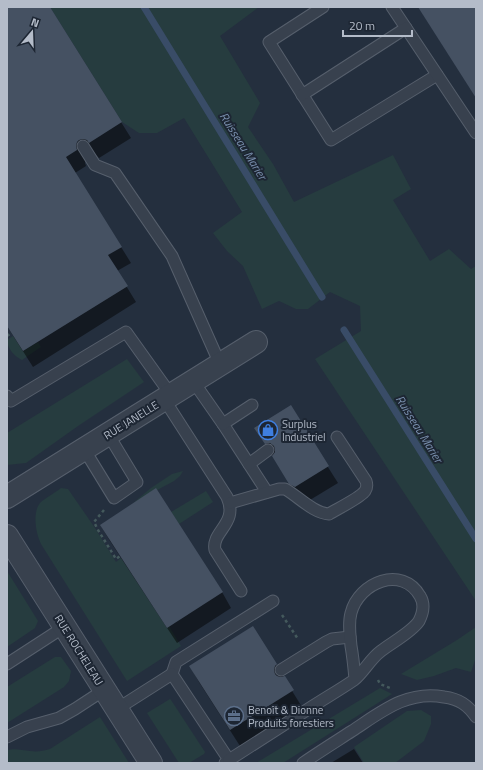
<svg xmlns="http://www.w3.org/2000/svg" width="483" height="770" font-family="'Titillium Web',sans-serif">
	<style>
		.green { fill: #263c3f }
		.shadow { fill: #0007 }
		.lines { fill: none; stroke-linecap: round; stroke-linejoin: round }
		.stream { stroke: #394c67; stroke-width: 7 }
		.building { fill: #455162 }
		.service-casing { stroke: #565f6c; stroke-width: 13 }
		.minor-casing { stroke: #565f6c; stroke-width: 24 }
		.tertiary-casing { stroke: #565f6c; stroke-width: 24 }
		.path { stroke: #44595c; stroke-width: 2.5; stroke-dasharray: 3 3; stroke-linecap: butt }
		.service { stroke: #38414e; stroke-width: 11 }
		.minor { stroke: #38414e; stroke-width: 22 }
		.tertiary { stroke: #38414e; stroke-width: 22 }
		.labels { text-anchor: middle; stroke-width: 4; stroke-linejoin: round; paint-order: stroke }
		.street-label { font-size: 11px; fill: #b4bcc9; stroke: #1d2633 }
		.poi-label { font-size: 11px; fill: #b4bcc9; stroke: #1d2633; text-anchor: start }
		.water-label { font-size: 12px; font-style: italic; fill: #7c92b1; stroke: #1d2633 }
	</style>
	<rect width="100%" height="100%" fill="#242f3e"/>
	<!-- green -->
	<g class="green">
		<polygon points="50,7 259,7 220,36 260,103 248,127 273,164 294,202 393,155 411,189 393,200 430,261 449,249 471,269 476,266 476,601 315,359 361,331 360,306 330,292 308,309 296,309 279,301 262,309 243,266 227,251 213,233 242,212 184,118 157,133 139,133 122,122"/>
		<path d="M13,336L23,351L38,342L41,347L22,360C15,357 7,348 7,340Z"/>
		<polygon points="127,359 144,382 78,426 26,463 7,465 7,433"/>
		<polygon points="183,471 180,476 174,481 133,503 151,488 172,474"/>
		<path d="M61,488L68,489L95,528L116,562L121,558L167,628L169,626L181,646L127,681L41,544C36,534 32,513 40,503C44,499 56,492 61,488Z"/>
		<polygon points="206,491 213,502 179,524 171,512"/>
		<polygon points="7,571 38,621 35,628 7,647 7,641 8,640 7,638"/>
		<polygon points="476,627 476,657 471,672 456,668 434,676 417,680 401,674 457,640"/>
		<polygon points="55,657 61,657 71,671 69,681 64,687 7,723 7,687"/>
		<polygon points="380,688 392,694 283,763 256,763"/>
		<polygon points="170,699 171,700 205,752 204,754 189,763 179,763 147,713"/>
		<polygon points="421,710 431,716 431,724 424,741 395,763 364,763 354,747 407,711"/>
		<path d="M100,717L129,763H7V750C15,748 22,750 30,751C37,752 43,751 50,749Z"/>
	</g>
	<!-- shadow -->
	<g class="shadow">
		<polygon points="7,7 49,7 131,138 99,158 97,156 93,155 86,159 85,163 86,166 75,173 131,263 117,271 136,302 33,367 7,326"/>
		<polygon points="290,407 338,483 305,503 300,500 256,428"/>
		<polygon points="101,526 222,592 231,608 177,643 110,541"/>
		<polygon points="276,665 302,707 240,746 199,682 190,666"/>
		<polygon points="354,749 363,763 331,763"/>
	</g>
	<g class="lines">
		<!-- stream -->
		<g class="stream">
			<polyline points="144,7 322,297"/>
			<polyline points="344,330 476,539"/>
		</g>
	</g>
	<!-- building -->
	<g class="building">
		<polygon points="7,7 50,7 122,122 89,143 87,140 83,139 79,140 77,142 76,146 77,150 66,157 122,247 108,255 128,286 23,351 7,326"/>
		<polygon points="418,7 476,7 476,98"/>
		<polygon points="291,405 329,466 295,487 289,484 272,456 275,452 275,450 274,446 270,443 265,444 254,428"/>
		<polygon points="156,488 223,592 167,628 100,525"/>
		<polygon points="253,626 277,664 275,666 274,670 275,674 277,676 281,677 285,676 294,690 230,730 189,666"/>
	</g>
	<g class="lines">
		<!-- service casing -->
		<g class="service-casing">
			<g id="service">
				<polyline points="323,7 269,42 331,140 437,75"/>
				<polyline points="392,7 476,133"/>
				<polyline points="302,95 406,28"/>
				<polyline points="83,146 95,165 115,173 172,256 220,364"/>
				<polyline points="193,381 223,424 267,492"/>
				<polyline points="7,396 11,401 126,332 171,395"/>
				<path d="M164,399L227,497C239,524 211,531 215,550L241,591"/>
				<polyline points="223,424 252,405"/>
				<polyline points="84,449 114,498 137,482 108,434"/>
				<polyline points="249,464 268,450"/>
				<path d="M230,503L279,489H285C298,496 313,513 329,514C337,509 360,498 365,491C367,488 367,484 366,481L337,437"/>
				<polyline points="7,664 64,627"/>
				<polyline points="281,670 326,642 332,639 350,637"/>
				<polyline points="172,674 176,662 273,601"/>
				<polyline points="117,709 172,674 229,760 225,763"/>
				<polyline points="7,737 27,727 59,718 75,709 104,690"/>
				<path d="M229,760C257,742 285,724 313,706C327,697 341,689 354,680C364,672 370,659 381,651C391,643 412,632 419,621C423,613 425,604 420,596C402,565 359,582 351,613C348,624 350,634 351,646C353,657 354,668 355,679"/>
				<path d="M303,763C319,752 335,742 352,731C381,712 407,690 444,697C459,699 468,705 476,717"/>
			</g>
		</g>
		<!-- minor casing -->
		<g class="minor-casing">
			<polyline id="minor" points="7,497 256,342"/>
		</g>
		<!-- tertiary casing -->
		<g class="tertiary-casing">
			<polyline id="tertiary" points="7,536 151,763"/>
		</g>
		<!-- path -->
		<g class="path">
			<polyline points="7,336 11,333"/>
			<polyline points="104,510 94,522 98,530 116,559 120,556"/>
			<polyline points="282,615 298,639"/>
			<polyline points="378,680 380,684 390,688"/>
		</g>
		<!-- service -->
		<use href="#service" class="service"/>
		<!-- minor -->
		<use href="#minor" class="minor"/>
		<!-- tertiary -->
		<use href="#tertiary" class="tertiary"/>
	</g>
	<!-- icons -->
	<defs>
		<g id="shop-ring" transform="scale(1)"><circle r="9.5" fill="#1d2633" stroke="#3f7fe0" stroke-width="1.5"/><path d="M-5-2.5h2.3a2.7 3.5 0 0 1 5.4 0H5L5.5 6h-11ZM-1.5-2.5h3a1.5 2.3 0 0 0-3 0Z" fill="#3f7fe0"/></g>
		<g id="office-ring" transform="scale(1)"><circle r="9.5" fill="#1d2633" stroke="#5c6f8a" stroke-width="1.5"/><path d="M-6-3h4V-5.5h4V-3h4V5H-6ZM-1-4.5V-3h2v-1.5ZM-6 0V1H6V0Z" fill="#5c6f8a"/></g>
	</defs>
	<g fill-rule="evenodd">
		<use href="#shop-ring" x="268" y="430"/>
		<use href="#office-ring" x="234" y="716"/>
	</g>
	<g class="labels">
		<!-- street labels -->
		<g class="street-label">
			<text transform="translate(131 420) rotate(-32)" y="4">RUE JANELLE</text>
			<text transform="translate(79 650) rotate(58)" y="4">RUE ROCHELEAU</text>
		</g>
		<!-- poi labels -->
		<g class="poi-label">
			<text x="282" y="428">Surplus<tspan x="282" dy="13">Industriel</tspan></text>
			<text x="248" y="714">Benoît &amp; Dionne<tspan x="248" dy="13">Produits forestiers</tspan></text>
		</g>
		<!-- water labels -->
		<g class="water-label">
			<text transform="translate(243 146) rotate(58)" y="4">Ruisseau Marier</text>
			<text transform="translate(419 429) rotate(58)" y="4">Ruisseau Marier</text>
		</g>
	</g>
	<!-- border -->
	<rect width="483" height="770" fill="none" stroke="#b4bcc9" stroke-width="16"/>
	<!-- north arrow -->
	<g transform="translate(32 32) rotate(19)" stroke="#1d2633" stroke-width="3" paint-order="stroke">
	<path d="M0-3L7 15L0 10L-7 15Z" fill="#b4bcc9"/>
	<text y="-6" font-size="11" font-weight="bold" text-anchor="middle" fill="#b4bcc9">N</text>
	</g>
	<!-- scale -->
	<path d="M343 30v6h69v-6" fill="none" stroke="#b4bcc9" stroke-width="2"/>
	<text x="349" y="30" font-size="12" fill="#b4bcc9" stroke="#1d2633" stroke-width="3" paint-order="stroke">20 m</text>
</svg>
